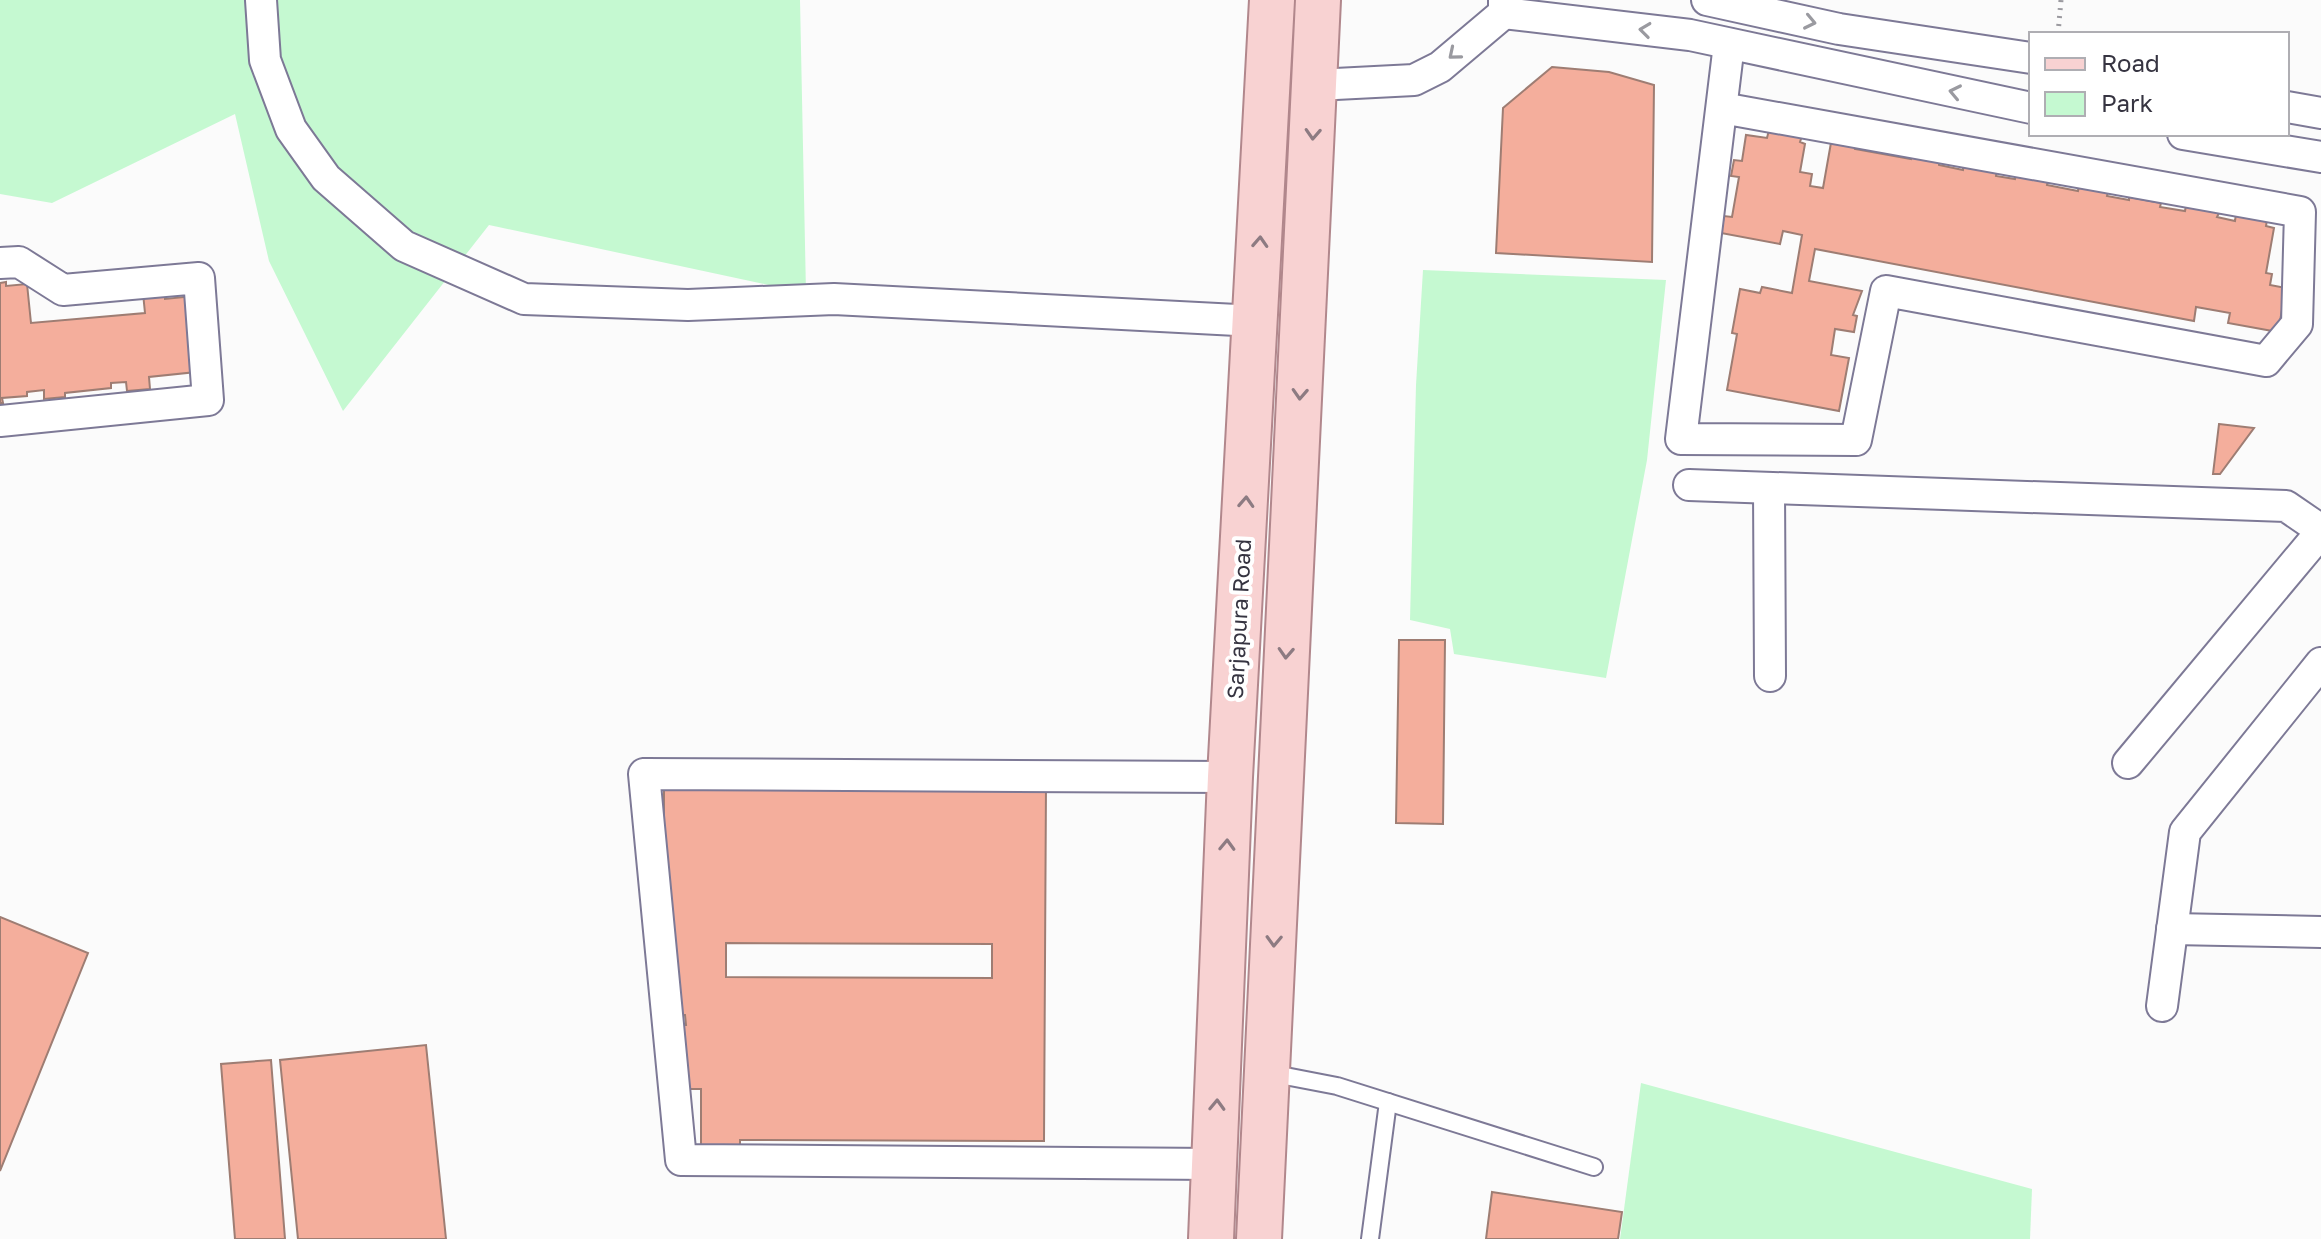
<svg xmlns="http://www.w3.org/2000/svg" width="2321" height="1239" font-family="'Golos Text',sans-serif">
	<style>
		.green { fill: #c5f9d1 }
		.building { fill: #f4ae9c; stroke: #9e7d73; stroke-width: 2; fill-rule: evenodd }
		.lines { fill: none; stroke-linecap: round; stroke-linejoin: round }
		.lane-casing { stroke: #7d7996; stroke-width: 20 }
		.street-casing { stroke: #7d7996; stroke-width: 34 }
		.primary-casing { stroke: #b1878c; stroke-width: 48 }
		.path { stroke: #9a999f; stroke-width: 5; stroke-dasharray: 2 6; stroke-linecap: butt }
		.lane { stroke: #fff; stroke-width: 16 }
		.street { stroke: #fff; stroke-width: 30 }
		.primary { stroke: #f8d2d2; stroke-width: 44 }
		.oneway { stroke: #9a9aa0 }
		.oneway2 { stroke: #8d7b82 }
		.labels { text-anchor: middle; stroke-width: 8; stroke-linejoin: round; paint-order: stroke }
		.street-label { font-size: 22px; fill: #363441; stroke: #fff }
	</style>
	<rect width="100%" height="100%" fill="#fbfbfb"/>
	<!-- green -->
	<g class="green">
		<polygon points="0,0 800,0 806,293 489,225 343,411 269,261 235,114 52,203 0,194"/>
		<polygon points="1423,270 1666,280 1647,460 1606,678 1454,654 1450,629 1410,620 1416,385"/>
		<polygon points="1641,1083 2032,1189 2030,1239 1620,1239"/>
	</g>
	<!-- building -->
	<g class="building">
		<polygon points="1552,67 1609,72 1654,85 1652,262 1496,253 1503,108"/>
		<polygon points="1769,130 1802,136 1800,142 1805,144 1800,172 1812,174 1810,186 1823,188 1832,137 1856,142 1855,149 1911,159 1912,154 1939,160 1939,165 1963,170 1964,163 1997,169 1996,176 2015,179 2016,174 2048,180 2047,185 2078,191 2079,186 2108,192 2107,196 2129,200 2129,197 2161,203 2160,207 2185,211 2186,206 2219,213 2217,217 2235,221 2236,214 2267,220 2266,226 2274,228 2266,273 2272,274 2270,285 2286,288 2278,332 2228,323 2230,313 2196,307 2194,321 1815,249 1809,281 1862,291 1853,315 1857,316 1854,332 1835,329 1831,355 1849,358 1839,411 1727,390 1737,334 1732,333 1740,289 1760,293 1762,287 1792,293 1802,235 1783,231 1780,244 1721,233 1724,216 1732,217 1739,177 1731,176 1734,160 1742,161 1746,135 1767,138"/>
		<polygon points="6,282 6,286 27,284 31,323 145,313 143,293 165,290 165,299 194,296 196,372 149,377 150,389 127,391 126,382 111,383 111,388 65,393 65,397 44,399 44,390 27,392 27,396 2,398 3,403 0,403 0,283"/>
		<polygon points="2219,424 2254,428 2220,474 2213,474"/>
		<polygon points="1399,640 1445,640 1443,824 1396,823"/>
		<path d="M1046,783L1044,1141L740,1140V1145H701V1089H683V1025H686L685,1015H679L664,928V786ZM726,943L992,944V978L726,977Z"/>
		<polygon points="0,917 88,953 0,1171"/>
		<polygon points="426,1045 446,1239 298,1239 280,1060"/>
		<polygon points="271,1060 285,1239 235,1239 221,1064"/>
		<polygon points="1492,1192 1622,1212 1618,1239 1486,1239"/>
	</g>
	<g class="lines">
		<!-- lane casing -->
		<g class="lane-casing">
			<g id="lane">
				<polyline points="1270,1073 1337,1086 1594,1167"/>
				<polyline points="1370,1239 1388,1102"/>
			</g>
		</g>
		<!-- street casing -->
		<g class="street-casing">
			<g id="street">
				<polyline points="261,0 265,60 291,129 326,178 404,246 524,299 688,305 834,299 1256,321"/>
				<polyline points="1707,0 1839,29 2031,58"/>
				<polyline points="1504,13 1690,35 2031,108"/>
				<polyline points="1316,85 1414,80 1440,67 1504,13 1504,0"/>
				<polyline points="2287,107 2321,113"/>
				<polyline points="1722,108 2300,212 2297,324 2266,361 1886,291 1856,440 1681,439 1729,44"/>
				<polyline points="2183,134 2321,157"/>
				<polyline points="0,263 19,262 63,290 199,278 208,400 0,421"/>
				<polyline points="1689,485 2286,506 2321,530"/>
				<polyline points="1769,488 1770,676"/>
				<polyline points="2128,763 2321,532"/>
				<polyline points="2172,929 2321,932"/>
				<polyline points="2162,1006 2185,832 2321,663"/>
				<polyline points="1215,1164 681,1160 644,774 1230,777"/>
			</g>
		</g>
		<!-- primary casing -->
		<g class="primary-casing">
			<g id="primary">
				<polyline points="1211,1239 1230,777 1272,0"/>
				<polyline points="1259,1239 1318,0"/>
			</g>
		</g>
		<!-- path -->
		<polyline class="path" points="2058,34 2061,0"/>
		<!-- lane -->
		<use href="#lane" class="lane"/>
		<!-- street -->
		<use href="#street" class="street"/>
		<!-- primary -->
		<use href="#primary" class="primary"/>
	</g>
	<!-- one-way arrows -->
	<defs><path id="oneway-chevron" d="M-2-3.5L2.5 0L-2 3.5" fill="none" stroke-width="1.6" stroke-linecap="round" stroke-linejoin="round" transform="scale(2)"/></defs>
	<g class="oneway">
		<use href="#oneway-chevron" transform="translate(1810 22) rotate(12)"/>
		<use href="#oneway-chevron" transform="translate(1645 30) rotate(-173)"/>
		<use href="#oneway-chevron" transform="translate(1454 54) rotate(140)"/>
		<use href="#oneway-chevron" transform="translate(1955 92) rotate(-168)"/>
	</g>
	<g class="oneway2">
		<use href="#oneway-chevron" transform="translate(1313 134) rotate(93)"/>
		<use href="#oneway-chevron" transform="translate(1260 242) rotate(-87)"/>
		<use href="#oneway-chevron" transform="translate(1300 394) rotate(93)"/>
		<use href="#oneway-chevron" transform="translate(1246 502) rotate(-87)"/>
		<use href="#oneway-chevron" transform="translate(1286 653) rotate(93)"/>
		<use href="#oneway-chevron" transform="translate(1227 845) rotate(-88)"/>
		<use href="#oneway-chevron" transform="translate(1274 941) rotate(92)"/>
		<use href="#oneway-chevron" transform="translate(1217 1105) rotate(-88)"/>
	</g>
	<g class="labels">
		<!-- street labels -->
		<g class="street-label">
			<text transform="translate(1239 619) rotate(-87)" y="8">Sarjapura Road</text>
		</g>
	</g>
	<!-- legend -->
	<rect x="2029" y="32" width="260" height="104" fill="#ffffff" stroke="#afaeb3" stroke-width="2"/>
	<rect x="2045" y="58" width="40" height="12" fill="#f8d2d2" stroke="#afaeb3" stroke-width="2"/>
	<text x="2101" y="72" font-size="24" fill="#363441">Road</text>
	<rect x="2045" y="92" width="40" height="24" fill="#c5f9d1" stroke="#afaeb3" stroke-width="2"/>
	<text x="2101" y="112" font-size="24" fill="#363441">Park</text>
</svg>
